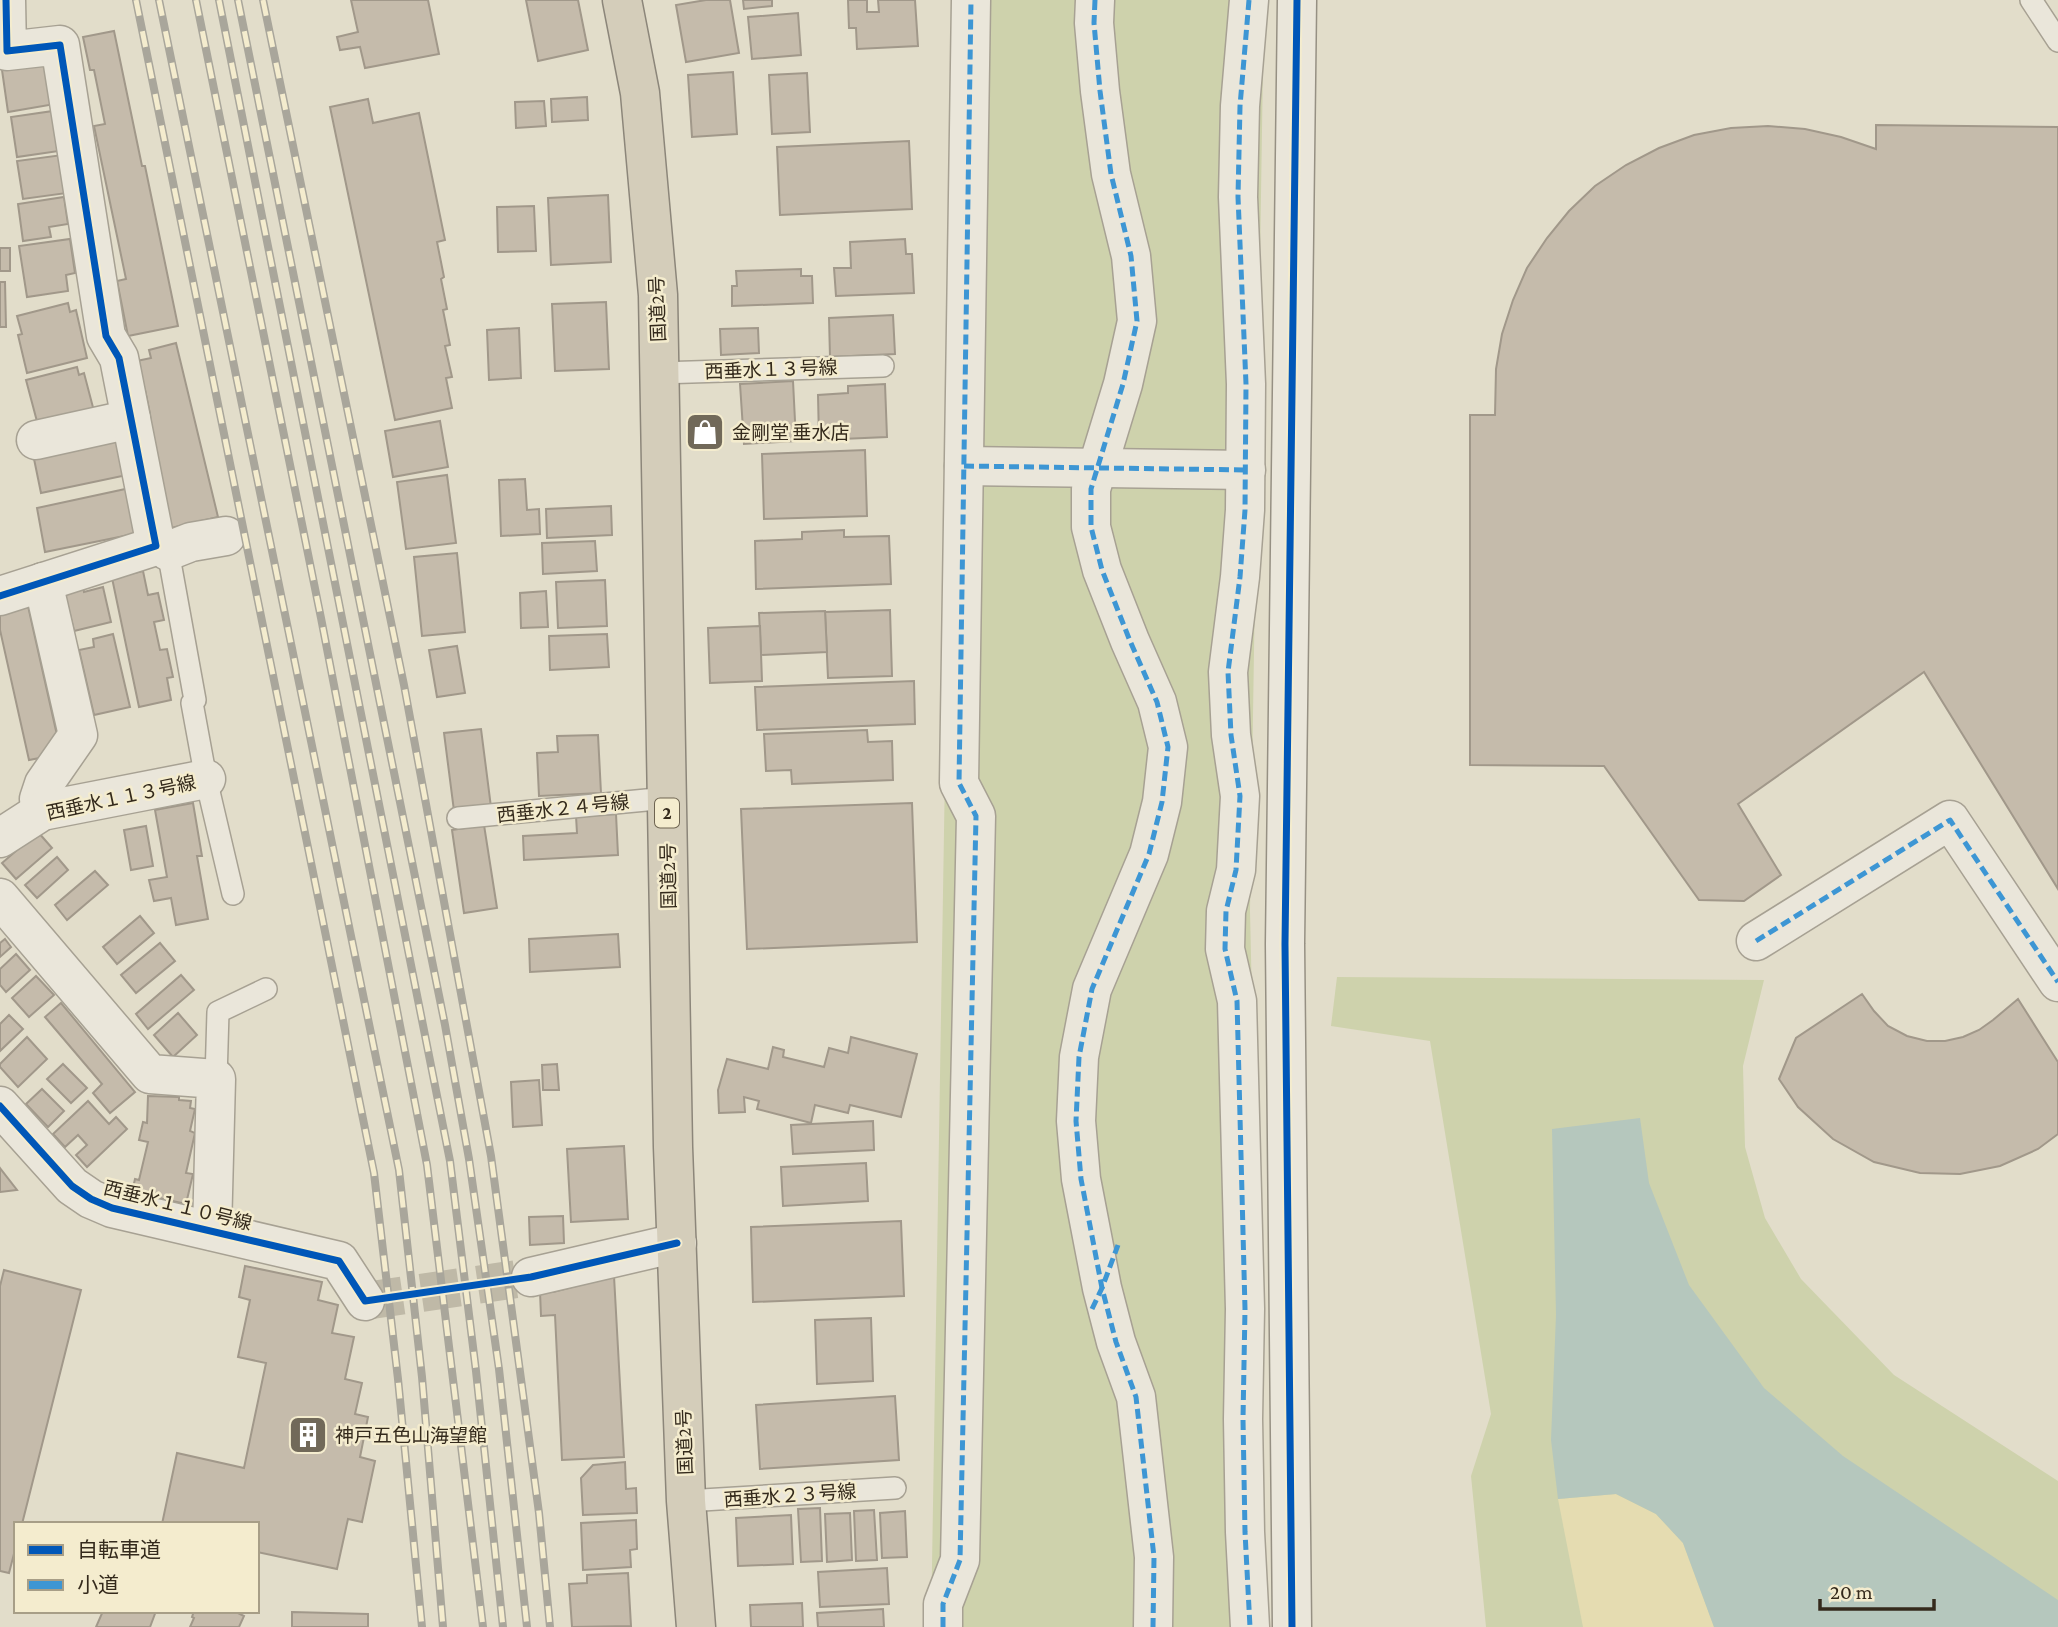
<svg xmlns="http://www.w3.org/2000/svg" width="2058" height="1627" font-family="'Crimson Pro','Noto Sans JP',serif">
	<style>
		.green { fill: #ced2ac }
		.sand { fill: #e5dcb1 }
		.water { fill: #b5c7bd }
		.building { fill: #c5bbab; stroke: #a1988a; stroke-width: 2 }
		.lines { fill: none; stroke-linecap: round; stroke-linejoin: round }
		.street-tunnel { stroke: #bfb9a7; stroke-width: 38; stroke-dasharray: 38 19; stroke-linecap: butt }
		.lane-casing { stroke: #a7a193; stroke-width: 24 }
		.street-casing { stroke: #a7a193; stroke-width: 41 }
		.secondary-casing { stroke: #969083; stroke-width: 41 }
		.highway-casing { stroke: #8c867a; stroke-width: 41 }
		.lane { stroke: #eae6da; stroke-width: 21 }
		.street { stroke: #eae6da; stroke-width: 38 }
		.secondary { stroke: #eae6da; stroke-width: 38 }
		.highway { stroke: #d4cdba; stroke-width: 38 }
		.rail-casing { stroke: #a9a69b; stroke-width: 8 }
		.rail { stroke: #f4ecce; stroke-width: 5; stroke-dasharray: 16; stroke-linecap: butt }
		.quiet { stroke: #3d96d4; stroke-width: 5; stroke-dasharray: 10 5; stroke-linecap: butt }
		.cycleway-casing { stroke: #f4ecce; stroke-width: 11 }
		.cycleway { stroke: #0057b8; stroke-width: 7 }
		.labels { text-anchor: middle; stroke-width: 5; stroke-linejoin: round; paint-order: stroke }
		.shield { fill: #f4ecce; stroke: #6e6451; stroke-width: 2 }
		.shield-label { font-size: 18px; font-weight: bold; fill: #342a1c }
		.street-label { font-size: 19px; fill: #342a1c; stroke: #f4ecce }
		.poi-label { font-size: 19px; fill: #342a1c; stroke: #f4ecce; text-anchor: start }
	</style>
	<rect width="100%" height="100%" fill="#e2ddca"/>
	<!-- green -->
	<g class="green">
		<polygon points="962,0 1264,0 1250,911 1266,1627 931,1627 950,465"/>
		<polygon points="1337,977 1764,980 1743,1066 1745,1147 1765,1218 1801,1279 1894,1375 2058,1481 2058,1627 1486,1627 1471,1476 1491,1414 1430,1041 1331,1026"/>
	</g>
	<!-- sand -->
	<polygon class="sand" points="1616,1494 1656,1514 1683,1543 1714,1627 1583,1627 1558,1499"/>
	<!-- water -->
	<polygon class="water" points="1640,1118 1649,1183 1689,1285 1764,1388 1843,1456 2058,1600 2058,1627 1714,1627 1683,1543 1656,1514 1616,1494 1558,1499 1551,1440 1556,1315 1552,1129"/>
	<!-- building -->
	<g class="building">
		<polygon points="351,0 428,0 439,54 365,68 360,47 340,50 337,37 358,32"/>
		<polygon points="526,0 578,0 588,50 538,61"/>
		<polygon points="706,0 730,0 739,53 686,62 676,5"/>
		<polygon points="743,0 772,0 772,6 744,9"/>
		<polygon points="848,0 867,0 867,12 879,12 878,0 915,0 918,46 857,49 856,28 849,28"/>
		<polygon points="798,13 801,55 752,59 748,17"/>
		<polygon points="114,31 142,166 145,166 178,326 128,336 117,281 126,279 94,126 105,124 94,70 90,70 83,37"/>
		<polygon points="49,63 55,104 8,112 2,70"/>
		<polygon points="733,72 737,134 692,137 688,75"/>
		<polygon points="807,73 810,132 772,134 769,75"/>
		<polygon points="587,97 588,120 552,122 551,99"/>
		<polygon points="368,99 373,123 419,113 445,240 437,242 444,277 441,279 447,309 443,310 450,345 445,346 452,377 446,378 452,408 395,420 330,107"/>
		<polygon points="544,101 546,126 516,128 515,102"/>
		<polygon points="53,111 59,151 17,157 11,117"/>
		<polygon points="1876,125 2058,127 2058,889 1924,672 1738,804 1781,875 1744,901 1699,900 1604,766 1470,765 1470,415 1495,415 1496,369 1502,334 1513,300 1527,268 1547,238 1569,211 1595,186 1626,165 1659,148 1694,135 1731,128 1768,126 1805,129 1841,137 1876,149"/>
		<polygon points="909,141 912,209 780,215 777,147"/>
		<polygon points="62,155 67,193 23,199 17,161"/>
		<polygon points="608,195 611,262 551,265 548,198"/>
		<polygon points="64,197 68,224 49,227 51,237 23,241 18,204"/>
		<polygon points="534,206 536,251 498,252 497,207"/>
		<polygon points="70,239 75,273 66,275 68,291 27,297 19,246"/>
		<polygon points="905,239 906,254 912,254 914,293 836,296 834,268 851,268 850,242"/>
		<rect x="0" y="248" width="10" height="23"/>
		<polygon points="801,269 801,276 812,276 813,303 732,306 732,286 737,286 736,271"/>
		<polygon points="0,282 5,282 6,327 0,327"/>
		<polygon points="606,302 609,369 555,371 552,304"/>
		<polygon points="68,303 70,312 76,310 87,358 27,373 18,335 22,334 17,316"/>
		<polygon points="893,315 895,354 830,357 829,318"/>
		<polygon points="519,328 521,378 489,380 487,330"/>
		<polygon points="758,328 759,353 721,355 720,329"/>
		<polygon points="176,343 218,517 171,528 143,416 150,414 145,390 132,362 151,358 149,350"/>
		<polygon points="77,367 79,375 84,373 95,415 39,429 26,380"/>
		<polygon points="793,381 796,441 744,444 740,384"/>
		<polygon points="885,384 887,437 819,440 818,395 848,393 848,386"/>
		<polygon points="440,421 448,467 393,477 385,431"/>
		<polygon points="119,436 127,475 41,493 33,454"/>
		<polygon points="865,450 867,516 764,519 762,454"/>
		<polygon points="447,475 456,543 406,549 397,482"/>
		<polygon points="525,479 527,510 539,509 540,534 501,536 499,480"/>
		<polygon points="130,488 139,533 45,552 37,508"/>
		<polygon points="611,506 612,535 547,538 546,509"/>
		<polygon points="844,530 844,537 889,536 891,584 756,589 755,541 802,539 802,532"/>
		<polygon points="595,541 597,571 543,574 542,543"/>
		<polygon points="457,553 465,632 422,636 414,557"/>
		<polygon points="143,571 148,595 158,593 164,620 154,622 160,650 167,649 173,677 167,678 171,700 139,707 112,578"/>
		<polygon points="605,580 607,626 558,628 556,582"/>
		<polygon points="83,586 84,592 103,587 111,622 74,631 64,590"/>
		<polygon points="546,591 548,627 521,628 520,593"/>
		<polygon points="28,606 59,744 50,756 29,760 0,630 0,613"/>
		<polygon points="890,610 892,676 828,678 825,612"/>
		<polygon points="825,611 827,652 761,655 759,613"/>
		<polygon points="760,626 762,681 710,683 708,628"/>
		<polygon points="113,634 130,707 94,715 79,650 94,647 93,639"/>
		<polygon points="607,634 609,667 550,670 549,636"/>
		<polygon points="457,646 465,693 437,697 429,650"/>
		<polygon points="914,681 915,724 757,730 755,687"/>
		<polygon points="481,729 491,807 454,811 444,733"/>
		<polygon points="867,730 868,742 892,741 893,780 792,784 791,770 766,771 764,734"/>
		<polygon points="598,735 601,793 539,796 537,753 558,752 557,736"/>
		<polygon points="193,803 202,856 197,856 208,919 176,925 171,898 154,901 149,880 167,877 155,810"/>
		<polygon points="912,803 917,942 747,949 741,809"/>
		<polygon points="616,814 618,855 524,860 523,836 577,833 576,816"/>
		<polygon points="484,825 497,908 464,913 452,830"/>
		<polygon points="146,826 153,866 131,870 124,830"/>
		<polygon points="38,832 52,848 16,879 2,863"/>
		<polygon points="57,857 68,870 37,898 25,885"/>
		<polygon points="95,871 108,885 67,920 55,905"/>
		<polygon points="140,916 154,933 117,964 103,947"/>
		<polygon points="618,934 620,967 530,972 529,939"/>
		<polygon points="5,939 11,947 0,957 0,943"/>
		<polygon points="160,943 175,961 136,993 121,975"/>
		<polygon points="16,954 30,970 6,992 0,985 0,969"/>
		<polygon points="181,975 194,990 148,1029 136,1014"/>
		<polygon points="36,976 54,995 29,1017 12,998"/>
		<polygon points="1862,994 1874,1011 1888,1026 1907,1036 1927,1041 1945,1041 1963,1037 1979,1030 1993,1020 2018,999 2058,1062 2058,1134 2038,1149 2000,1166 1960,1174 1920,1173 1874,1162 1833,1139 1798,1107 1779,1079 1796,1038"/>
		<polygon points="61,1003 135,1092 110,1113 93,1093 102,1084 45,1017"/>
		<polygon points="178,1013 197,1035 173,1057 154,1035"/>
		<polygon points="9,1015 23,1029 0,1051 0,1024"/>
		<polygon points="27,1037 47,1059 18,1087 0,1067 0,1064"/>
		<polygon points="851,1037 917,1054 901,1117 850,1105 848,1113 815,1105 811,1123 757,1109 759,1101 744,1097 745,1112 719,1113 718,1090 727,1059 768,1069 773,1047 784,1050 783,1057 824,1067 829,1048 848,1053"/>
		<polygon points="63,1064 87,1088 71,1103 47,1079"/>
		<polygon points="557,1064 559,1090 543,1090 542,1065"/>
		<polygon points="539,1080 542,1125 513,1127 511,1082"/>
		<polygon points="42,1089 64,1111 48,1127 26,1104"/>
		<polygon points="148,1096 179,1097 179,1100 191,1101 190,1108 195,1109 190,1131 195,1133 186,1173 193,1174 186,1204 132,1192 135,1179 139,1180 148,1142 139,1140 143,1122 147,1123"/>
		<polygon points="88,1101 109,1124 116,1117 127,1129 87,1167 76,1155 87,1145 78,1135 65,1147 53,1134"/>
		<polygon points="873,1121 874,1150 793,1154 791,1125"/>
		<polygon points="624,1146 628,1219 571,1222 567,1149"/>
		<polygon points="866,1163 868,1201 783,1206 781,1167"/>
		<polygon points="0,1168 17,1190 0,1192"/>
		<polygon points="563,1216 564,1243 530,1245 529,1217"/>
		<polygon points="901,1221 904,1296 753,1302 751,1227"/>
		<polygon points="245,1266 322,1282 318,1300 338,1305 332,1333 354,1337 345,1379 362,1383 355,1414 368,1417 360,1457 375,1461 362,1522 348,1519 337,1569 257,1552 257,1524 162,1524 177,1453 244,1468 266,1363 238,1357 250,1300 239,1297"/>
		<polygon points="4,1270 81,1290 22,1524 16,1524 16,1546 9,1573 0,1571 0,1286"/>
		<polygon points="614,1276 624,1457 562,1460 555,1315 541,1316 540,1292 553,1292"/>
		<polygon points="871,1318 873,1381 817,1384 815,1320"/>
		<polygon points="895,1396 899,1460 760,1469 756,1405"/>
		<polygon points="625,1462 626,1489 636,1488 637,1513 583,1515 581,1478 593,1465"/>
		<polygon points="820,1508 822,1561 801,1562 798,1509"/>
		<polygon points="874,1510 877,1560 856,1561 854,1511"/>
		<polygon points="905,1511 907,1557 882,1558 880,1513"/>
		<polygon points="850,1513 852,1560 827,1562 825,1514"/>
		<polygon points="791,1515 793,1564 738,1566 736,1518"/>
		<polygon points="636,1520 637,1549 630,1550 631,1567 583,1570 581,1523"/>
		<polygon points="887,1568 889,1604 820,1607 818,1572"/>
		<polygon points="628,1573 631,1626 572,1627 569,1584 587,1583 587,1575"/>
		<polygon points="802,1603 803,1627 751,1627 750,1605"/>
		<polygon points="883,1609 884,1627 818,1627 817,1613"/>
		<polygon points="103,1611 156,1611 150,1627 96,1627"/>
		<polygon points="194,1611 234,1611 244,1616 239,1627 190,1627 194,1618 192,1617"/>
		<polygon points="292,1612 368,1614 368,1627 292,1627"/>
	</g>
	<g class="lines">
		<!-- street-tunnel -->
		<polyline class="street-tunnel" points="365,1301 531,1277"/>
		<!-- lane casing -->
		<g class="lane-casing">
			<g id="lane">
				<polyline points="2031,0 2058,41"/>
				<polyline points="659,373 883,366"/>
				<polyline points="161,548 168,551 195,700 192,703 206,779 233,894"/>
				<polyline points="458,818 667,798"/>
				<polyline points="216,1079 218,1012 266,989"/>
				<polyline points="686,1501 895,1488"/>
			</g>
		</g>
		<!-- street casing -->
		<g class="street-casing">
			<g id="street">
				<polyline points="1095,0 1094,23 1100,91 1111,174 1131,256 1137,321 1123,384 1091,489 1091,527 1102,570 1130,641 1157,702 1168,747 1162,802 1149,854 1092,989 1079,1057 1076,1121 1081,1179 1102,1288 1116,1342 1136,1397 1154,1557 1153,1627"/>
				<polyline points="1249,0 1240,106 1238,197 1246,384 1245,510 1240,577 1228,672 1231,735 1240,796 1236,870 1226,911 1225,949 1237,1001 1245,1309 1243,1419 1245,1532 1250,1627"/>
				<polyline points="36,440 131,419"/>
				<polyline points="964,466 1246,470"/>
				<polyline points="168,551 191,542 226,536"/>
				<polyline points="0,596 156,546 119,358 106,336 60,45 7,51 6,0"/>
				<polyline points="42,811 39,799 44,784 78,735 43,582"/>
				<polyline points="0,838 42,811 206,779"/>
				<polyline points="0,898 150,1074 216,1079 212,1231"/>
				<polyline points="1756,941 1950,820 2058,982"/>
				<polyline points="0,1106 72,1186 91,1199 112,1208 339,1261 365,1301"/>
				<polyline points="531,1277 677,1243"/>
				<polyline points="943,1627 943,1604 960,1560 976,816 959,783 971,0"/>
			</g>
		</g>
		<!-- secondary casing -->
		<g class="secondary-casing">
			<polyline id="secondary" points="1292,1627 1285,944 1297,0"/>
		</g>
		<!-- highway casing -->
		<g class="highway-casing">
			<polyline id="highway" points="622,0 640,93 658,295 673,1147 686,1501 696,1627"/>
		</g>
		<!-- lane -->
		<use href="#lane" class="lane"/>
		<!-- street -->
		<use href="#street" class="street"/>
		<!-- secondary -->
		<use href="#secondary" class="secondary"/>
		<!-- highway -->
		<use href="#highway" class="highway"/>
		<!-- rail casing -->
		<g class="rail-casing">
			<g id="rail">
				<polyline points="136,0 374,1173 398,1379 422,1627"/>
				<polyline points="159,0 399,1170 422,1377 443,1627"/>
				<polyline points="196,0 321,618 427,1165 483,1627"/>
				<polyline points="219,0 450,1161 476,1371 503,1627"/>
				<polyline points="238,0 445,1025 469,1159 499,1369 527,1627"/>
				<polyline points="263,0 404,685 491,1156 539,1513 550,1627"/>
			</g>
		</g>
		<!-- rail -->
		<use href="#rail" class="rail"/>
		<!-- quiet -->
		<g class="quiet">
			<polyline points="1095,0 1094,23 1100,91 1111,174 1131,256 1137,321 1123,384 1091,489 1091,527 1102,570 1130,641 1157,702 1168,747 1162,802 1149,854 1092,989 1079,1057 1076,1121 1081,1179 1102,1288 1116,1342 1136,1397 1154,1557 1153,1627"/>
			<polyline points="1249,0 1240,106 1238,197 1246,384 1245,510 1240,577 1228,672 1231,735 1240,796 1236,870 1226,911 1225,949 1237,1001 1245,1309 1243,1419 1245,1532 1250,1627"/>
			<polyline points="964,466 1246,470"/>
			<polyline points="1756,941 1950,820 2058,982"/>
			<polyline points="1092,1309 1102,1288 1118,1245"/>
			<polyline points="943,1627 943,1604 960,1560 976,816 959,783 971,0"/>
		</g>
		<!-- cycleway casing -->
		<g class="cycleway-casing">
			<g id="cycleway">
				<polyline points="0,596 156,546 119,358 106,336 60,45 7,51 6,0"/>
				<polyline points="0,1106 72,1186 91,1199 112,1208 339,1261 365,1301 531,1277 677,1243"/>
				<polyline points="1292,1627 1285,944 1297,0"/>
			</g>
		</g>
		<!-- cycleway -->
		<use href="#cycleway" class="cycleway"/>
	</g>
	<!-- icons -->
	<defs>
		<g id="shop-square" transform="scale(2.0125)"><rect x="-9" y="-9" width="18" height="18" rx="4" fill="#716959" stroke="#f4ecce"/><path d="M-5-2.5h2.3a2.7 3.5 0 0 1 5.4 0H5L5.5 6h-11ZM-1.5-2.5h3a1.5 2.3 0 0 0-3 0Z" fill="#fff"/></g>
		<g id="building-square" transform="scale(2.0125)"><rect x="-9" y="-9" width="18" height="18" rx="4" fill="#716959" stroke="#f4ecce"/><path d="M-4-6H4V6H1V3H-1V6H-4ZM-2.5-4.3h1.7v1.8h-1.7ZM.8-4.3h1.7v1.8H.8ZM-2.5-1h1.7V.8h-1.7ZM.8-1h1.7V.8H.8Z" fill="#fff"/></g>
	</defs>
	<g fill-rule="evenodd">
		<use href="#shop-square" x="705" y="432"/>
		<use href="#building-square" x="308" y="1435"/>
	</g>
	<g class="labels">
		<!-- shield labels -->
		<rect class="shield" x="655" y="798.5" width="24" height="29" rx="5"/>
		<g class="shield-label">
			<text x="667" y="819">2</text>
		</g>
		<!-- street labels -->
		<g class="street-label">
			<text transform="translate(657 309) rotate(-92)" y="7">国道2号</text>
			<text transform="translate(771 369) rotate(-2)" y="7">西垂水１３号線</text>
			<text transform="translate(121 797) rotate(-12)" y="7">西垂水１１３号線</text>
			<text transform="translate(563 808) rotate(-6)" y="7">西垂水２４号線</text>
			<text transform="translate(668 876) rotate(-91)" y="7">国道2号</text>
			<text transform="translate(178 1205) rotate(14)" y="7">西垂水１１０号線</text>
			<text transform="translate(684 1442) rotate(-92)" y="7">国道2号</text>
			<text transform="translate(790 1495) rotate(-4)" y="7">西垂水２３号線</text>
		</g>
		<!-- poi labels -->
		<g class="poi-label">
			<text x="732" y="439">金剛堂 垂水店</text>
			<text x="335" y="1442">神戸五色山海望館</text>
		</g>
	</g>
	<!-- legend -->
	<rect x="14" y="1522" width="245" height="91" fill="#f4ecce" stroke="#a79e87" stroke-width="2"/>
	<rect x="28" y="1545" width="35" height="10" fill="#0057b8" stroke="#a79e87" stroke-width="2"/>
	<text x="77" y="1557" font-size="21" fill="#342a1c">自転車道</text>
	<rect x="28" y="1580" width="35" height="10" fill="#3d96d4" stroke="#a79e87" stroke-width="2"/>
	<text x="77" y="1592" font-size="21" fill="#342a1c">小道</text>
	<!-- scale -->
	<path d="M1820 1599v10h114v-10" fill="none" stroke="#342a1c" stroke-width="3.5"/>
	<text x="1830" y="1599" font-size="21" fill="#342a1c" stroke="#f4ecce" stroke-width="5" paint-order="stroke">20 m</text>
</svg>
